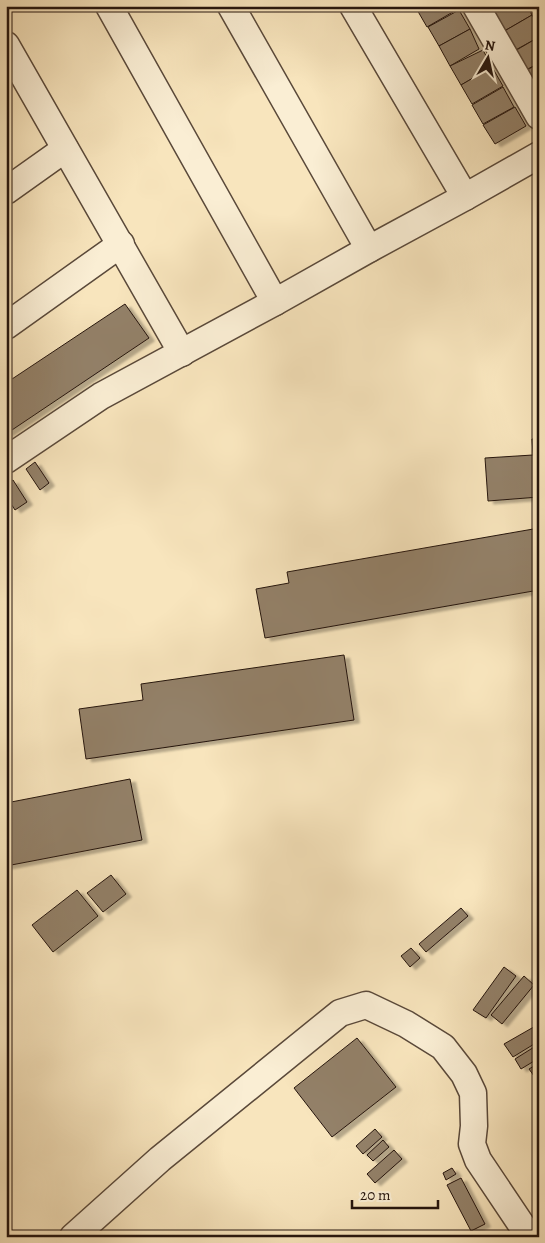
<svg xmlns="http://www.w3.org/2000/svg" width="545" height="1243" font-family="Alegreya,serif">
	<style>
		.building { fill: #938169; stroke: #25150e; filter: url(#shadow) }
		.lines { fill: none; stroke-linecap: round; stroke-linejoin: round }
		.minor-casing { stroke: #5a493a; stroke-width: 29 }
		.minor { stroke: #faeed4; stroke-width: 26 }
	</style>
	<defs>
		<filter id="shadow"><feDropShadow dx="5.5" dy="3" stdDeviation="1" flood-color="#0004"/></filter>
	</defs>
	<rect width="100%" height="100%" fill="#f8e5bd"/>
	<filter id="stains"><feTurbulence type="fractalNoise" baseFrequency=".004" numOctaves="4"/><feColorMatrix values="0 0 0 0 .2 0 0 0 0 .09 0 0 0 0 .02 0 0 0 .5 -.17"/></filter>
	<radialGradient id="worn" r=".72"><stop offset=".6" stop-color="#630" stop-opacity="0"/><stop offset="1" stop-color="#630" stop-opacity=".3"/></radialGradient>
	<!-- building -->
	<g class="building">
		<polygon points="419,6 457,6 458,9 427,27 416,8"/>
		<polygon points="503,6 527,6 532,15 501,33 490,14"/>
		<polygon points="459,10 470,29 439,46 428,27"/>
		<polygon points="532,15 539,27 539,37 512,52 501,33"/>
		<polygon points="470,29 479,49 450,66 439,46"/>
		<polygon points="539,37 539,63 524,71 513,52"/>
		<polygon points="483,50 492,67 461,85 450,66"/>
		<polygon points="539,63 539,89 535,91 524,72"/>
		<polygon points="492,67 503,86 472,104 461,85"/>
		<polygon points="503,87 514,107 483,124 472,105"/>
		<polygon points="515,107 526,126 495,144 483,125"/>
		<polygon points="125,304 149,338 6,434 6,383"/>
		<polygon points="532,439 539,439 539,497 488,501 485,458 533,455"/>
		<polygon points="35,462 49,483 40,490 26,469"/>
		<polygon points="13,480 27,502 15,510 6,496 6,484"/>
		<polygon points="539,528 539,590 265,638 256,589 289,583 287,572"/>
		<polygon points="344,655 354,720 86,759 79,709 143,700 141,684"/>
		<polygon points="130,779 142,840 6,866 6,803"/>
		<polygon points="111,875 126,894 103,912 87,893"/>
		<polygon points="77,890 98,916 53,952 32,925"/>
		<polygon points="461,908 468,916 426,952 419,944"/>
		<polygon points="411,948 420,958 410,967 401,956"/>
		<polygon points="504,967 516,976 486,1018 473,1010"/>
		<polygon points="524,976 534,985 502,1024 491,1015"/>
		<polygon points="539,1024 539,1041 513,1057 504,1044"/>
		<polygon points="357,1038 396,1087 332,1137 294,1088"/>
		<polygon points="539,1044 539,1058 521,1069 515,1059"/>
		<polygon points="539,1063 539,1083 529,1069"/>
		<polygon points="375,1129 382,1137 363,1154 356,1146"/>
		<polygon points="383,1140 389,1147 373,1161 367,1155"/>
		<polygon points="394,1150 402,1159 375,1183 367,1174"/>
		<polygon points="452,1168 456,1174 446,1180 443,1173"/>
		<polygon points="461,1178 485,1224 471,1231 447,1185"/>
	</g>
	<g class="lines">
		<!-- minor casing -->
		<g class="minor-casing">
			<g id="minor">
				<polyline points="109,6 275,302"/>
				<polyline points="231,6 369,249"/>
				<polyline points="353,6 465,197"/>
				<polyline points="476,6 539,116"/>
				<polyline points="6,45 182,353"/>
				<polyline points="6,191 65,149"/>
				<polyline points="6,326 121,244"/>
				<polyline points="6,460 101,396 275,302 369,249 465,197 539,155"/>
				<polyline points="73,1237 160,1159 340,1013 366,1005 406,1024 443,1047 464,1074 473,1093 474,1126 472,1144 478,1160 529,1236"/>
			</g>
		</g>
		<!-- minor -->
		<use href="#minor" class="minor"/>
	</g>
	<!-- margin -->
	<rect width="545" height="1243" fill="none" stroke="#f8e5bd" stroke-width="25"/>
	<rect x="8" y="8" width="530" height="1228" fill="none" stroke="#25150e" stroke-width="2.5"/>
	<rect x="12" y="12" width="520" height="1218" fill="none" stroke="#25150e"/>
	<!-- north arrow -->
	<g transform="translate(488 58) rotate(9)" stroke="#faeed4" stroke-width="4" paint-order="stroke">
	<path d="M0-4L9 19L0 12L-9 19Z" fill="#25150e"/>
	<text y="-8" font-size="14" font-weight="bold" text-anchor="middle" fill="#25150e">N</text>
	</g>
	<!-- scale -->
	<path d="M352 1200v8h86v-8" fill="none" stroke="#25150e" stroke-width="2.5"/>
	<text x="360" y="1200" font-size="15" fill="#25150e" stroke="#faeed4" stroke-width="4" paint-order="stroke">20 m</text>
	<rect width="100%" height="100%" filter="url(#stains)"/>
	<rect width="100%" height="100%" fill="url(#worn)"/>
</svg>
